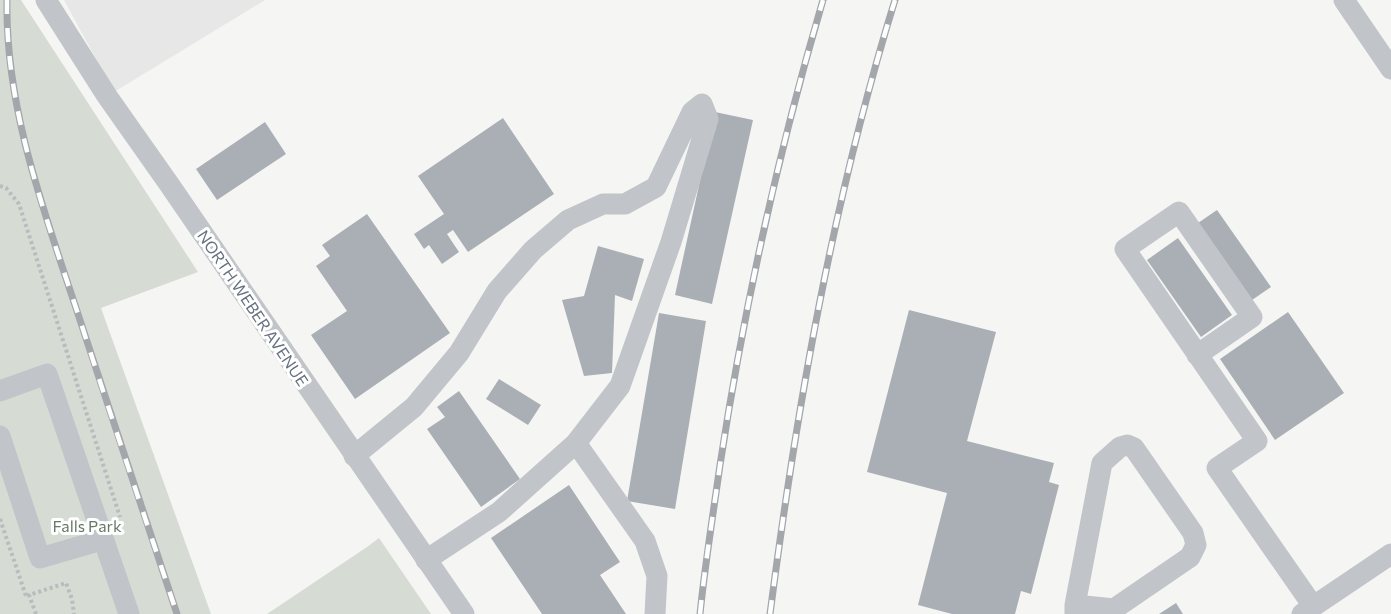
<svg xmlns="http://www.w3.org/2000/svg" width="1391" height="614" font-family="Commissioner,sans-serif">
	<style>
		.built { fill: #e6e7e6 }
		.green { fill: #d6dcd4 }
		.building { fill: #aaafb6 }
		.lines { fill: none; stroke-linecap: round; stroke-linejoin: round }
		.path { stroke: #b9bbbe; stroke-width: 4; stroke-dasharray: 3 3; stroke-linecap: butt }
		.minor { stroke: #c1c4c8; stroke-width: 21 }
		.rail-casing { stroke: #a3a7ac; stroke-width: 7 }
		.rail { stroke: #fff; stroke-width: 4.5; stroke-dasharray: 14; stroke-linecap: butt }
		.labels { text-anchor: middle; stroke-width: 6; stroke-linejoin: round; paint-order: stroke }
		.street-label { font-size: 16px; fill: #677281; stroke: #fff }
		.park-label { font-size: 16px; fill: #667966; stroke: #fff }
	</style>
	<rect width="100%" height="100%" fill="#f5f6f3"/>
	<!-- built -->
	<polygon class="built" points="64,0 265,0 114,92"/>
	<!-- green -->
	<g class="green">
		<polygon points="0,0 21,0 198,272 101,308 211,614 0,614"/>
		<polygon points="379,538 431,614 267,614 367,547"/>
	</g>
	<!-- building -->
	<g class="building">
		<polygon points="715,112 753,120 712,304 675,295"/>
		<polygon points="503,118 554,194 468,252 453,230 447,234 459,252 442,264 429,245 424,249 414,234 444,214 418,176"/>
		<polygon points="265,122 286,154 217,200 196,169"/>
		<polygon points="1217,210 1271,287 1252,300 1198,223"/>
		<polygon points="367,214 450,333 355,399 311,335 347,311 316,266 330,256 322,245"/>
		<polygon points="1178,238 1232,315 1201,337 1147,260"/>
		<polygon points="598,246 644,259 632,301 615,295 612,373 584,376 562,300 584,296"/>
		<polygon points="909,310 996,332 967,441 1054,463 1049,482 1059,485 1031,594 1021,591 1015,614 952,614 918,605 947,493 867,472"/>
		<polygon points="1288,312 1344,393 1275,440 1220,359"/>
		<polygon points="659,313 706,321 675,509 627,501"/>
		<polygon points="499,379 541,405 528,425 486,399"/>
		<polygon points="459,391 520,479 481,507 427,429 445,417 437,407"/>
		<polygon points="569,485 620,562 600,575 626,614 542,614 491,538"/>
		<polygon points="1176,603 1183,614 1159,614"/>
	</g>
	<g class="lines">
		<!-- path -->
		<g class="path">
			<polyline points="0,186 6,188 19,204 120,517"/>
			<polyline points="0,519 26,596 29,595"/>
			<polyline points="36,614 29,595 66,583 72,599 74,614"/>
		</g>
		<!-- minor -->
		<g class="minor">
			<polyline points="46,0 107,96 169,184 464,614"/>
			<polyline points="1344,0 1391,69"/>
			<polyline points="1197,355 1252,317 1179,212 1125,249 1257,441 1217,468 1313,606"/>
			<polyline points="0,391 47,374 129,614"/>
			<polyline points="0,436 40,558 102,540"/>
			<polyline points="576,443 645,541 657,576 655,614"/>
			<polyline points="354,456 414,407 459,353 497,291 533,250 568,220 603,204 625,204 656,187 692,112 702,104 708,119 671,242 620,386 576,443 499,512 426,560"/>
			<polyline points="1075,614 1075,605 1102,463 1120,447 1127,445 1134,448 1193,533 1196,545 1190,557 1114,609 1075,605"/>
			<polyline points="1302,614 1391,554"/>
		</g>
		<!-- rail casing -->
		<g class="rail-casing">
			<g id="rail">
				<path d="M7,0C5,109 45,214 79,317C111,416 144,515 177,614"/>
				<path d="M700,614C705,564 713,515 720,465C744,308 778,153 823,0"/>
				<path d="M770,614C797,406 833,200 895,0"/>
			</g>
		</g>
		<!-- rail -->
		<use href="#rail" class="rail"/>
	</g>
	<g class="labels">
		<!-- street labels -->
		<g class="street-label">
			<text transform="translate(253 308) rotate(56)" y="6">NORTH WEBER AVENUE</text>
		</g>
		<!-- park labels -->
		<g class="park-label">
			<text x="87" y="532">Falls Park</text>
		</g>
	</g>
</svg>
